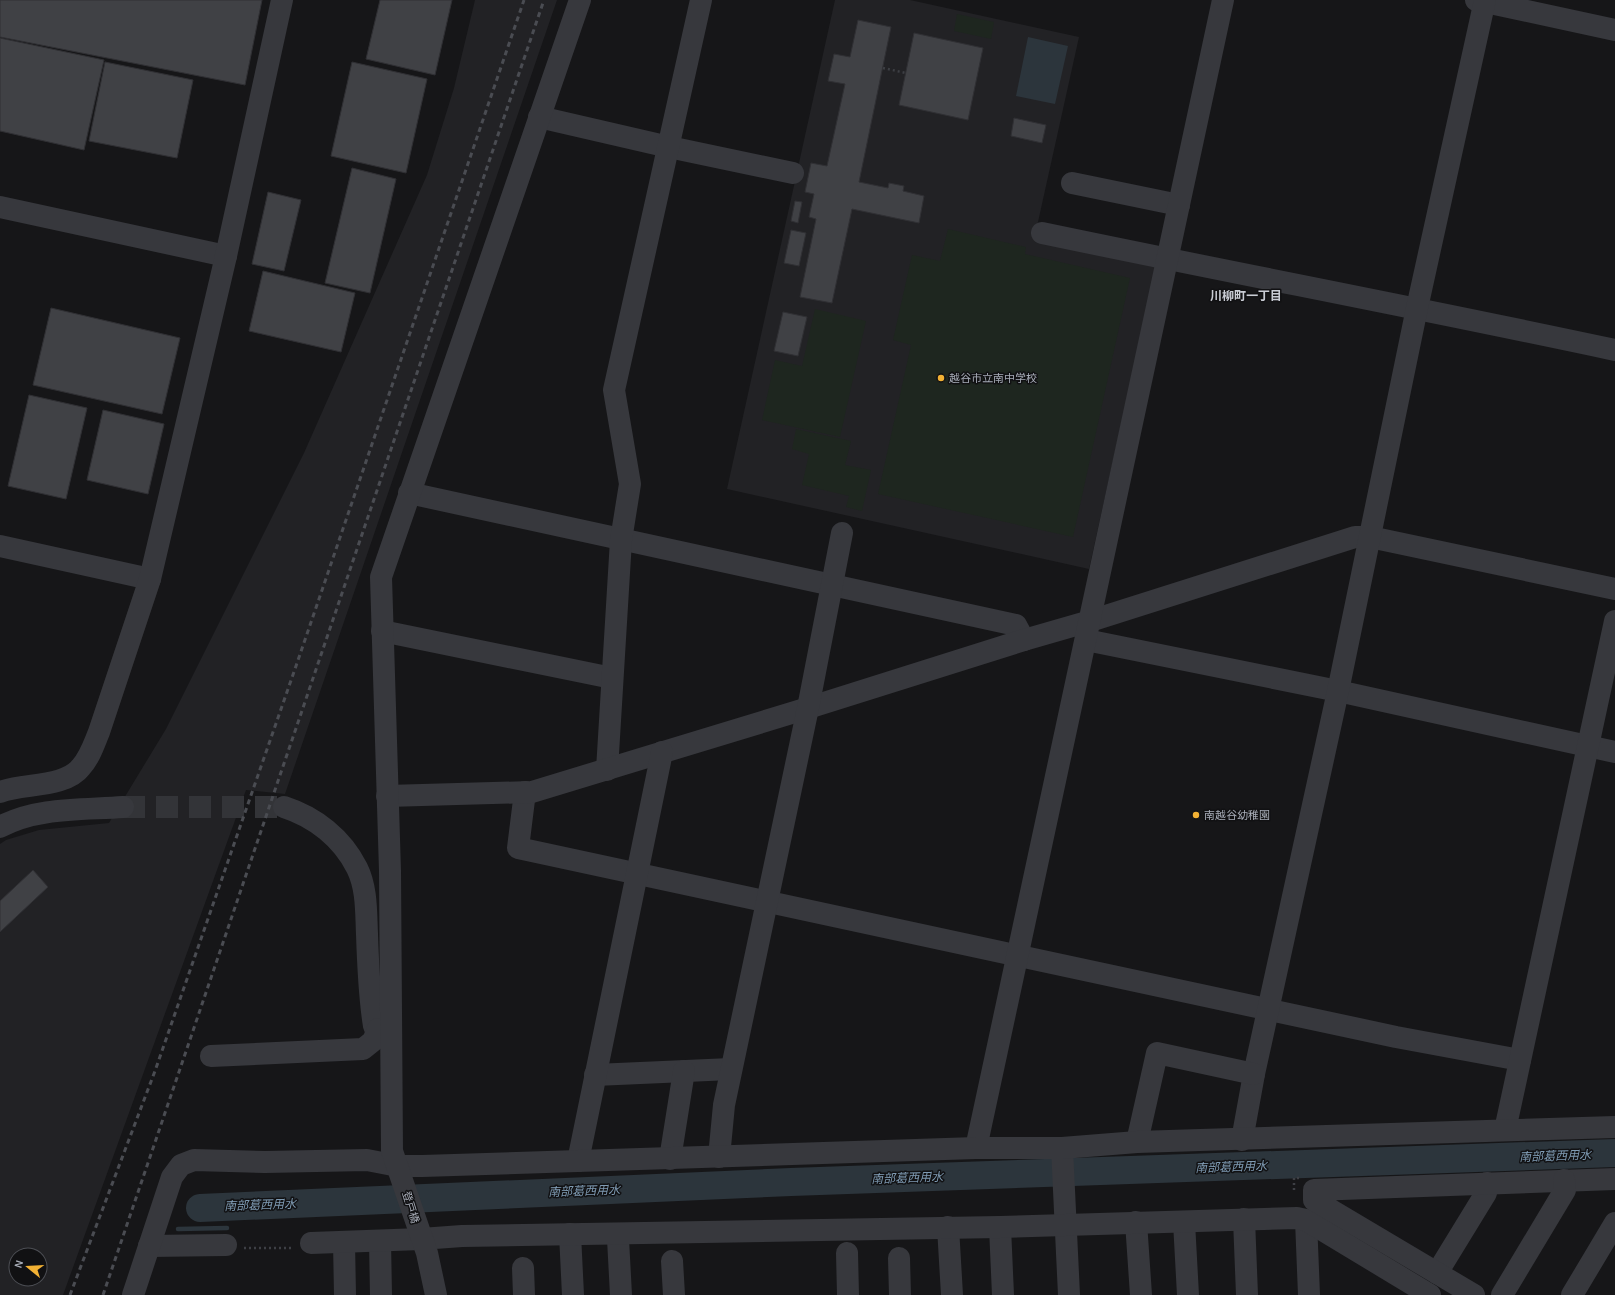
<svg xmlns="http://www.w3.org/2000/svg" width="1615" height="1295" font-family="Karla,'Noto Sans JP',sans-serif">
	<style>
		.built { fill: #222225; fill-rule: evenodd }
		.green { fill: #1e261f }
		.water { fill: #2c353c }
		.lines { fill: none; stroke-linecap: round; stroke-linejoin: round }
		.stream { stroke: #2c353c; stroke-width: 4.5 }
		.river { stroke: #2c353c; stroke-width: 28 }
		.building { fill: #404145; stroke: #303034 }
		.minor-tunnel { stroke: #333438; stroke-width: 22; stroke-dasharray: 22 11; stroke-linecap: butt }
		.path { stroke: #3d3f44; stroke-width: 2.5; stroke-dasharray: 2 3; stroke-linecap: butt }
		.minor { stroke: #37383d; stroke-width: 22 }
		.rail { stroke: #4a4c52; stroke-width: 3; stroke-dasharray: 5 4; stroke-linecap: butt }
		.poi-dot { fill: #f2b134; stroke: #111113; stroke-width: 1.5 }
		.labels { text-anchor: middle; stroke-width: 3; stroke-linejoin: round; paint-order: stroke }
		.poi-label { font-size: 11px; fill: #a8adb8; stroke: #111113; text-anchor: start }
		.street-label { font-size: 11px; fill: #a8adb8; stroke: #111113 }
		.neighbourhood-label { font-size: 12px; font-weight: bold; fill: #c9ccd4; stroke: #111113 }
		.water-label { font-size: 12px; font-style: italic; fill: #7f9bb3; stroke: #111113 }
	</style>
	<rect width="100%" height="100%" fill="#161618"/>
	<!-- built -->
	<g class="built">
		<path d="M475,0H557L285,794L246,790L63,1295H0V844L6,840L39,830L109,823L166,729L304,453L427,175L454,88ZM16,1255H40V1279H16Z"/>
		<polygon points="835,0 910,0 1079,37 1034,240 1156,267 1089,569 727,489"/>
	</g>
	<!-- green -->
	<g class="green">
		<polygon points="957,14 994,22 991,39 954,31"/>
		<polygon points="948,229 1026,247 1025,254 1130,278 1073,537 878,494 911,345 893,340 912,255 940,261"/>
		<polygon points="815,309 866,321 840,437 762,420 775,360 802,366"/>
		<polygon points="796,429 851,441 845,465 871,470 862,511 846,507 849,496 802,485 809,454 792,449"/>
	</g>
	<!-- water -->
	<polygon class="water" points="1028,37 1068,46 1055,104 1016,96"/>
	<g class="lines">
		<!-- stream -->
		<polyline class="stream" points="178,1229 227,1228"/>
		<!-- river -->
		<polyline class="river" points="200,1208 791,1182 1615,1153"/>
	</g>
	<!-- building -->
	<g class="building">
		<polygon points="0,0 262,0 245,85 0,37"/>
		<polygon points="380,0 452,0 435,75 366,59"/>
		<polygon points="858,20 891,27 859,182 888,188 889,183 904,186 903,191 924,196 919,223 852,209 832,303 800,297 816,219 809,217 814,194 805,192 811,163 827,166 845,84 828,81 834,54 850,57"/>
		<polygon points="914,33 983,48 968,120 899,105"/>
		<polygon points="0,38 104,60 84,150 0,131"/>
		<polygon points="105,62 193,80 177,158 89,141"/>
		<polygon points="352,62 427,79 406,173 331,156"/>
		<polygon points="1014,118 1046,125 1042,143 1011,136"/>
		<polygon points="352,168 396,179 370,293 325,283"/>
		<polygon points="268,192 301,200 284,271 252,264"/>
		<polygon points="795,201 802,202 798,223 791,221"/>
		<polygon points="791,230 806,233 799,266 784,263"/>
		<polygon points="263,271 355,293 341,352 249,331"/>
		<polygon points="51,308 180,338 162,414 33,385"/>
		<polygon points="783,312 807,317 798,356 774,351"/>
		<polygon points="29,395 87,408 66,499 8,486"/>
		<polygon points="103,410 164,424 148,494 87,480"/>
		<polygon points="33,870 48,887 0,932 0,901"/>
	</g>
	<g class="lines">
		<!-- minor-tunnel -->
		<polyline class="minor-tunnel" points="123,807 284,807"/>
		<!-- path -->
		<g class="path">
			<polyline points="883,68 906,73"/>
			<polyline points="1294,1190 1294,1178 1301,1178"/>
			<polyline points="244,1248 293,1248"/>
		</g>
		<!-- minor -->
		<g class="minor">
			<polyline points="1476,0 1615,30"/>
			<polyline points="539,117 669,147 793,173"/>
			<polyline points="1072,183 1179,205"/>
			<polyline points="0,207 226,256"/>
			<path d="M1042,233C1233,273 1424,309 1615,350"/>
			<polyline points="409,493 1016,625 1024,640"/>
			<polyline points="0,546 150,579"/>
			<polyline points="382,631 612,678"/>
			<polyline points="1086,640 1338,691 1615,752"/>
			<polyline points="607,770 621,540 630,484 614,390 701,0"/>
			<path d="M0,792C23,783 65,788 81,767C90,757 94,744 99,732L150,579L226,256L282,0"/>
			<polyline points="525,792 518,848 1396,1037 1520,1060"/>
			<polyline points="387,796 532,792 808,708 1024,640 1090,621 1355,537 1370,537 1615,589"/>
			<path d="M284,807C315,817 342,838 357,868C367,888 366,912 367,934C368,965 369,995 374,1026L378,1029L391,1028"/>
			<path d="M0,827C36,807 83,810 123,807"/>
			<polyline points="211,1056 363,1049 373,1041 378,1029"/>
			<polyline points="595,1075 731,1069"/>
			<polyline points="1505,1130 1615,621"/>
			<polyline points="1242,1140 1254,1074 1338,691 1417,308 1485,0"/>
			<polyline points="1137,1142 1157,1053 1254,1074"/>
			<polyline points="976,1148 1223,0"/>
			<polyline points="1062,1148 1069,1295"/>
			<polyline points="719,1157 724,1105 808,708 842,533"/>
			<polyline points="670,1159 684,1071"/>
			<polyline points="578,1161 662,752"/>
			<polyline points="1244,1219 1247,1295"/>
			<polyline points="1306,1220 1309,1295"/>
			<polyline points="1136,1222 1141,1295"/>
			<polyline points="1184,1222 1188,1295"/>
			<polyline points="948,1227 952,1295"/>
			<polyline points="1000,1227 1003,1295"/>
			<polyline points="570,1234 573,1295"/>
			<polyline points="618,1239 621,1295"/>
			<polyline points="380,1241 381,1295"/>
			<polyline points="344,1242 345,1295"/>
			<polyline points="311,1243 421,1239 462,1236 1000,1227 1297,1218 1306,1220 1430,1295"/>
			<polyline points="149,1246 226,1245"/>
			<polyline points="847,1253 848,1295"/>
			<polyline points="899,1258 900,1295"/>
			<polyline points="672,1261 674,1295"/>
			<polyline points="523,1268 524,1295"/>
			<polyline points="1437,1273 1486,1193 1487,1183"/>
			<polyline points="133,1295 172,1177 181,1165 194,1160 265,1162 367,1160 398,1166 422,1166 976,1148 1062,1148 1137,1142 1615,1127"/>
			<polyline points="436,1295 427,1253 392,1151 390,871 381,577 580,0"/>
			<polyline points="1474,1295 1314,1200 1314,1190 1615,1179"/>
			<polyline points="1502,1295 1565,1190 1564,1180"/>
			<polyline points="1572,1295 1615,1223"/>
		</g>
		<!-- rail -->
		<g class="rail">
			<polyline points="70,1295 155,1071 295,669 524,0"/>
			<polyline points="103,1295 544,0"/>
		</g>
	</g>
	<!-- markers -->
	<g class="poi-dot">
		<circle cx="941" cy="378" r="4"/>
		<circle cx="1196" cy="815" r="4"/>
	</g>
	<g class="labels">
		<!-- poi labels -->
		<g class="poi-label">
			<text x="949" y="382">越谷市立南中学校</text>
			<text x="1204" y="819">南越谷幼稚園</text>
		</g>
		<!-- street labels -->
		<g class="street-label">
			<text transform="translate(411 1207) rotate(73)" y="4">登戸橋</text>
		</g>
		<!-- neighbourhood labels -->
		<g class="neighbourhood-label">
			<text x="1246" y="300">川柳町一丁目</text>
		</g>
		<!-- water labels -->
		<g class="water-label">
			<text transform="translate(1555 1156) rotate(-2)" y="4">南部葛西用水</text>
			<text transform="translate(1231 1167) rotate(-2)" y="4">南部葛西用水</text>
			<text transform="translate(907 1178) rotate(-2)" y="4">南部葛西用水</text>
			<text transform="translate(584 1191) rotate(-2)" y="4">南部葛西用水</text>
			<text transform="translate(260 1205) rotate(-2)" y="4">南部葛西用水</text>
		</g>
	</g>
	<!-- north arrow -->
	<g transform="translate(28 1267) rotate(288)"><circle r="19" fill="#111113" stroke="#4d4f55"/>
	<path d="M0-3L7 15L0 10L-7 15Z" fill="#f2b134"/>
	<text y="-6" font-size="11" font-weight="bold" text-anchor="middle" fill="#a8adb8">N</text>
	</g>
</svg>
